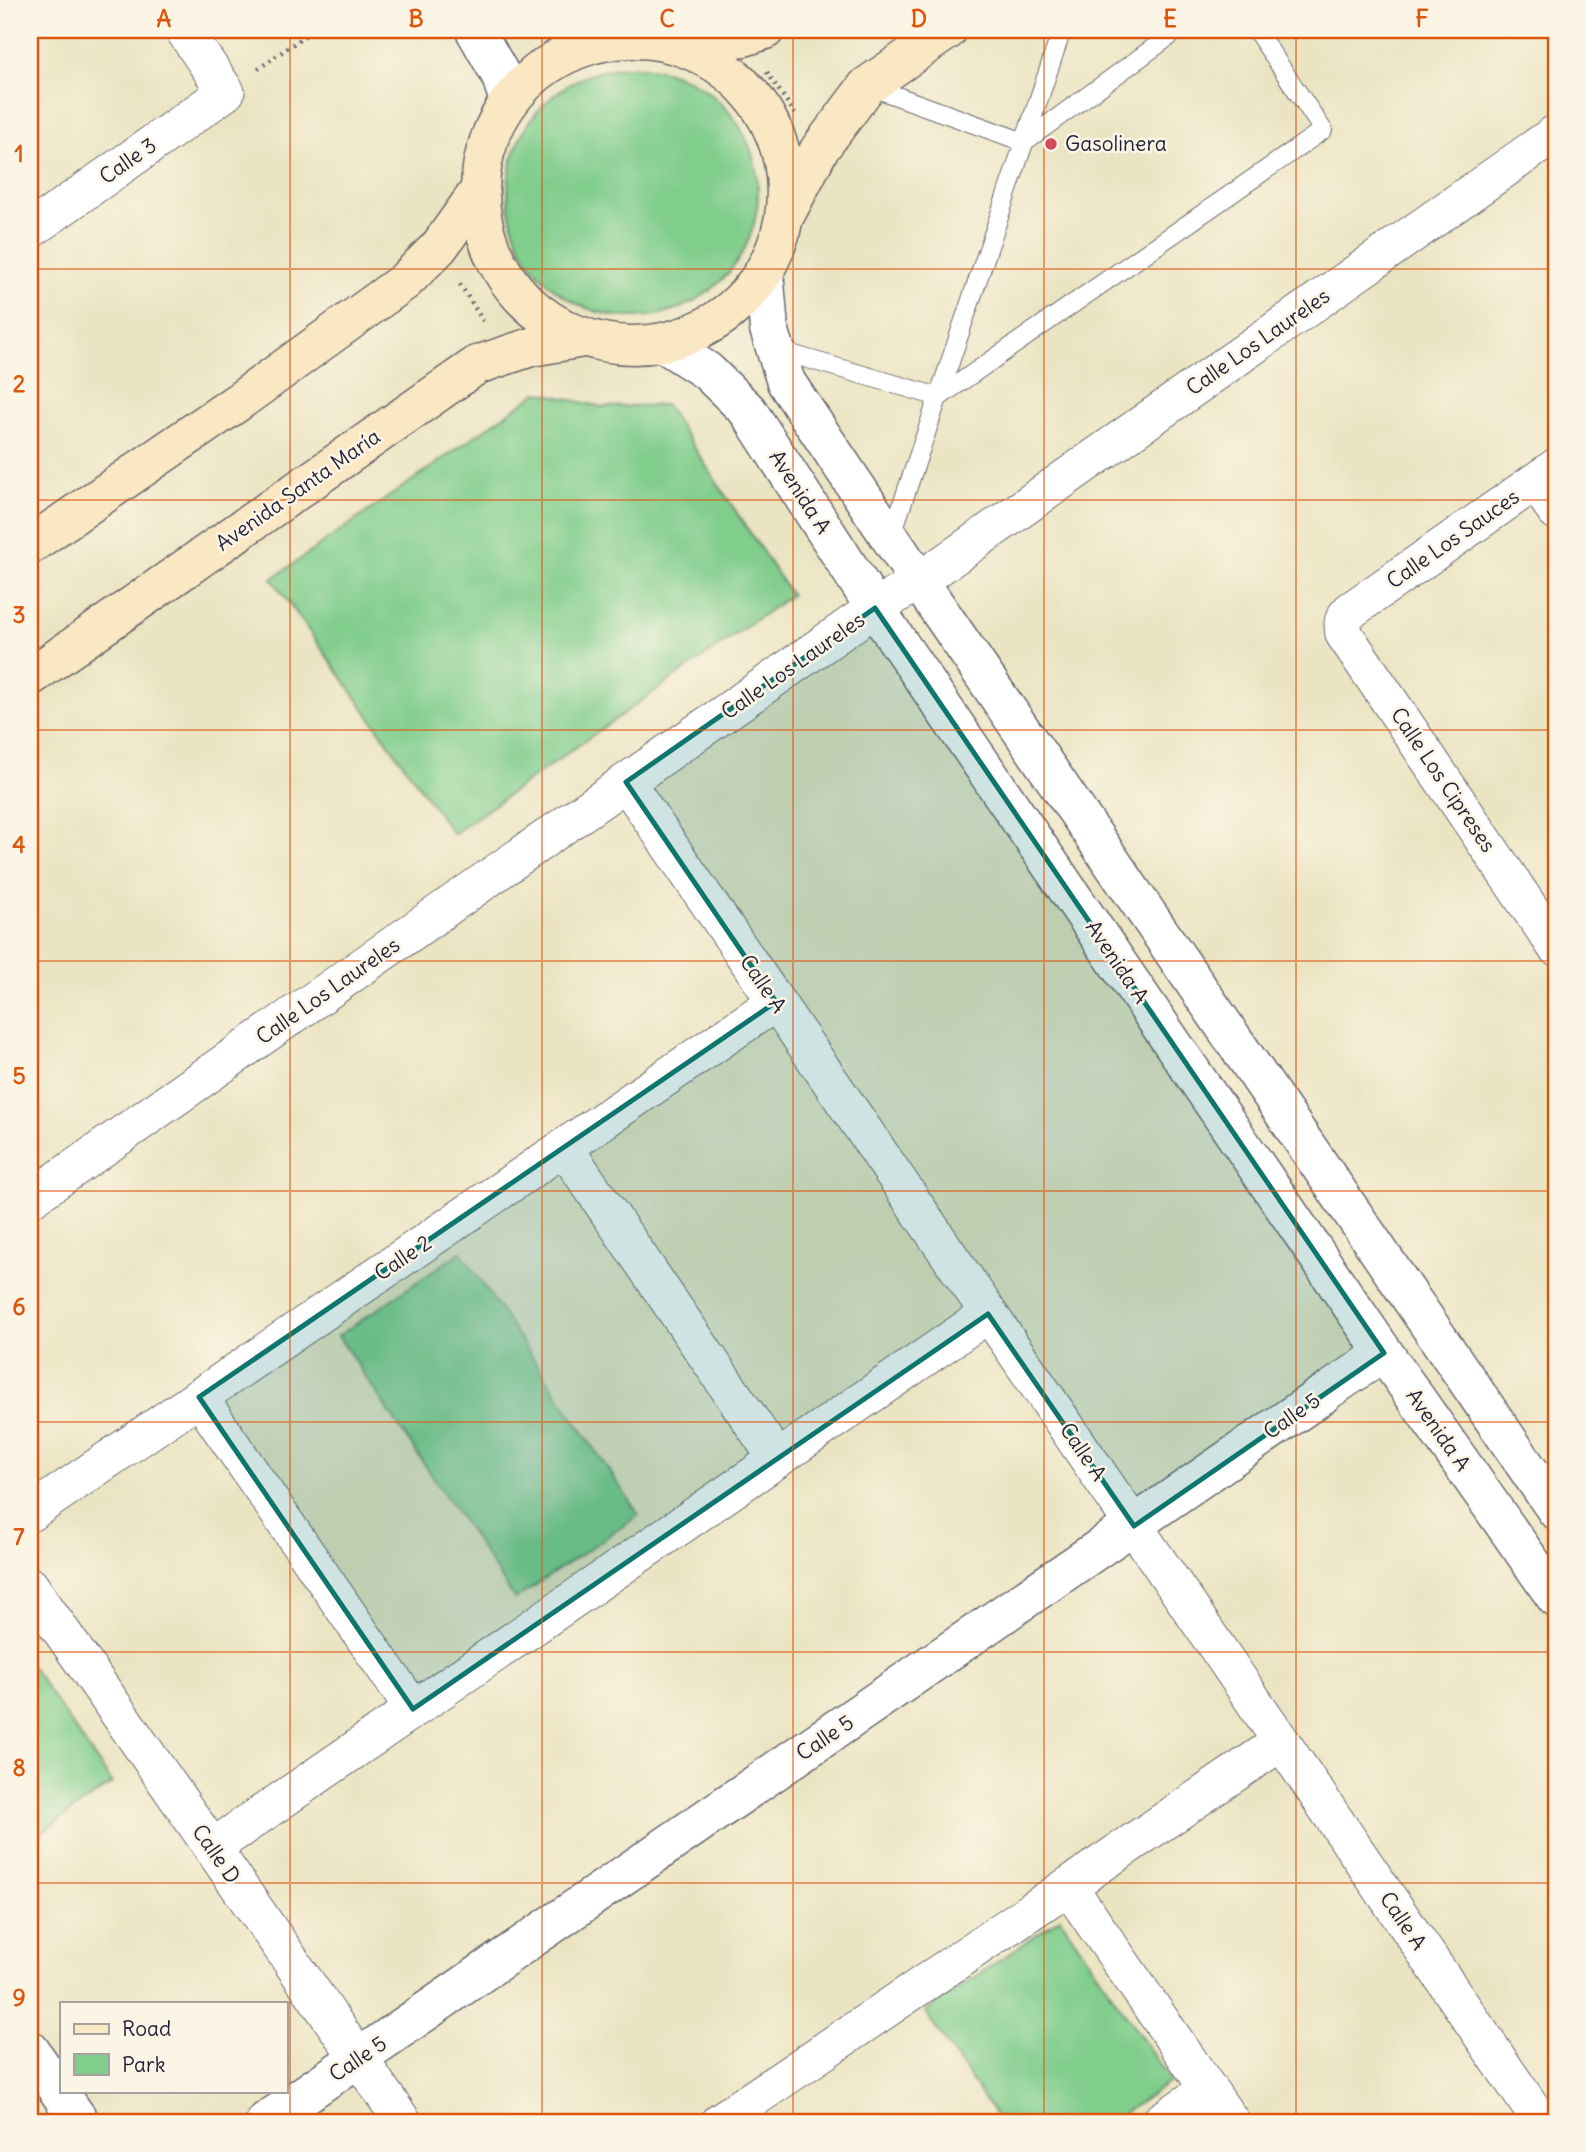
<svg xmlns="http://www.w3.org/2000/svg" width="1586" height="2152" font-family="Delius,sans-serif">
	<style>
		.green { fill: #80cd8c; stroke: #517864; stroke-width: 2 }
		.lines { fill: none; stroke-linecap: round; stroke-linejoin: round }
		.service-casing { stroke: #68666a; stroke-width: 20 }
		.minor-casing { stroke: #68666a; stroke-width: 39 }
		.tertiary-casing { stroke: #68666a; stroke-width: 41 }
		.secondary-casing { stroke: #68666a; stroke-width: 41 }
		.path { stroke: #68666a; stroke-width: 4.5; stroke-dasharray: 2 5; stroke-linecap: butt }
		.service { stroke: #fff; stroke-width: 18 }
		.minor { stroke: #fff; stroke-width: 37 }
		.tertiary { stroke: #fff; stroke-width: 38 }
		.secondary { stroke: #fae7c3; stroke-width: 38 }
		.marked { fill: #0f766e; fill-opacity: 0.2; stroke: #0f766e; stroke-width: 5; stroke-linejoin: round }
		.grid { fill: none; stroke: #de560e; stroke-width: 2; stroke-opacity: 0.55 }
		.poi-dot { fill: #d1495b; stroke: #fcf5e5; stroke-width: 2.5 }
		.labels { text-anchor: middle; stroke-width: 5; stroke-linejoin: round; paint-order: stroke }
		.poi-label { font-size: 21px; fill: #22223b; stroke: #fcf5e5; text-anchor: start }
		.street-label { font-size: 21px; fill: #22223b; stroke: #fcf5e5 }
		.neatline { fill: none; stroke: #de560e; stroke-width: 2.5 }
		.grid-label { font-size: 23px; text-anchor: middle; font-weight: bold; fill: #de560e }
	</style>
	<rect width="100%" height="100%" fill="#fcf5e5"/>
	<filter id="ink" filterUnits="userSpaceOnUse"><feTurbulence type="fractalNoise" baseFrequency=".0143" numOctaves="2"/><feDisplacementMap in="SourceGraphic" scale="14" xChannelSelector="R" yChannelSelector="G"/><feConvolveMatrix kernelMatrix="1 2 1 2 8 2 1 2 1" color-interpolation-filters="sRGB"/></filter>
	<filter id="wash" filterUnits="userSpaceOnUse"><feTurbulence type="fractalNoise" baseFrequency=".00686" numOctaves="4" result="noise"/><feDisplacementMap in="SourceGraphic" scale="28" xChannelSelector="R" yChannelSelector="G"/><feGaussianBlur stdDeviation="1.57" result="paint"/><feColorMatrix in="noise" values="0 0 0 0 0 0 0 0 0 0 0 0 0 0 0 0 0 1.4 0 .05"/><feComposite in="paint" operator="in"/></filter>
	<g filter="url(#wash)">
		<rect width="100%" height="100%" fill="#ebe4c2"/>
		<!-- green -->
		<g class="green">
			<circle cx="633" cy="192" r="125"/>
			<polygon points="538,392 602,407 666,405 791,595 453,834 272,579"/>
			<polygon points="461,1252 639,1515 515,1599 338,1336"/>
			<polygon points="30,1664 112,1783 30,1840"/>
			<polygon points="1060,1918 1171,2081 1111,2122 1000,2122 925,2012"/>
		</g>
	</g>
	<g filter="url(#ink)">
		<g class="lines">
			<!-- service casing -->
			<g class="service-casing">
				<g id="service">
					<polyline points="869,86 1024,142"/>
					<polyline points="1024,142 1178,30"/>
					<polyline points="777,350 939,397"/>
					<polyline points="939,397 1323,130 1256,30"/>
					<polyline points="891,537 1062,30"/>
				</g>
			</g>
			<!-- minor casing -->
			<g class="minor-casing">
				<g id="minor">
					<polyline points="30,230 226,92 184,30"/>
					<path d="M1556,467L1350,611C1342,619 1342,623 1344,634L1556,947"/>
					<polyline points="1535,482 1556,511"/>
					<polyline points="626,782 1541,2122"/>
					<polyline points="564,1147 777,1459"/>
					<polyline points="30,1199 875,608 919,581 1556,133"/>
					<polyline points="1322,1395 1384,1353"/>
					<polyline points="199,1397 413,1709"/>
					<polyline points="30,1513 776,1002"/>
					<polyline points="30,1586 403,2122"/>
					<polyline points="212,1848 988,1314"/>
					<polyline points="1068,1886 1231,2122"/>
					<polyline points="719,2122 1281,1742"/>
					<polyline points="1160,2122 1208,2089"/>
				</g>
			</g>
			<!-- tertiary casing -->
			<g class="tertiary-casing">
				<g id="tertiary">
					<polyline points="475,30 500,74 509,101"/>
					<polyline points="605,30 634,38"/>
					<polyline points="764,271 769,329 786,382 919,581 1556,1510"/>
					<polyline points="663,343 707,371 748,411 875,608 1384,1353 1556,1598"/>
					<polyline points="30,2050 80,2122"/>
					<polyline points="265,2122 1322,1395"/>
				</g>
			</g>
			<!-- secondary casing -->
			<g class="secondary-casing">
				<g id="secondary">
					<circle cx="633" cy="192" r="153"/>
					<polyline points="682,46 744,37 765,30"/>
					<polyline points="787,212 819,150 867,86 948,30"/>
					<polyline points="30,545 238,402 405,281 439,247 479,191"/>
					<polyline points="30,677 477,365 531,347 583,338"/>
				</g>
			</g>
			<!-- path -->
			<g class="path">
				<polyline points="258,69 313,30"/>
				<polyline points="767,72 795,114"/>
				<polyline points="460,284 483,321"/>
			</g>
			<!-- service -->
			<use href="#service" class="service"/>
			<!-- minor -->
			<use href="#minor" class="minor"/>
			<!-- tertiary -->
			<use href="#tertiary" class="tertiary"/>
			<!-- secondary -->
			<use href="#secondary" class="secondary"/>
		</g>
	</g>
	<!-- marked area -->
	<path class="marked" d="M875,608L1384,1353L1134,1526L988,1314L413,1709L199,1397L776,1002L626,782Z"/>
	<!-- grid -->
	<path class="grid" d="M290,30V2122M542,30V2122M793,30V2122M1044,30V2122M1296,30V2122M30,269H1556M30,500H1556M30,730H1556M30,961H1556M30,1191H1556M30,1422H1556M30,1652H1556M30,1883H1556"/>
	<!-- markers -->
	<circle class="poi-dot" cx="1051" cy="144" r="7"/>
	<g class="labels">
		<!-- poi labels -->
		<g class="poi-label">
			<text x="1065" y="151">Gasolinera</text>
		</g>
		<!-- street labels -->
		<g class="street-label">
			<text transform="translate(128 161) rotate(-35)" y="7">Calle 3</text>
			<text transform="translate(1258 342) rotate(-35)" y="7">Calle Los Laureles</text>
			<text transform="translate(298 490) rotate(-35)" y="7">Avenida Santa María</text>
			<text transform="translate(800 492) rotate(57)" y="7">Avenida A</text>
			<text transform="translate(1453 539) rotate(-35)" y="7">Calle Los Sauces</text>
			<text transform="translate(793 666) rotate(-35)" y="7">Calle Los Laureles</text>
			<text transform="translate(1443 780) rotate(56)" y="7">Calle Los Cipreses</text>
			<text transform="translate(1117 962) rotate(56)" y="7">Avenida A</text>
			<text transform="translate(763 984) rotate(56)" y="7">Calle A</text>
			<text transform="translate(328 991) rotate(-35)" y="7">Calle Los Laureles</text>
			<text transform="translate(403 1258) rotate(-34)" y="7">Calle 2</text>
			<text transform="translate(1292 1416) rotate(-35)" y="7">Calle 5</text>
			<text transform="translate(1438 1430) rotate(55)" y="7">Avenida A</text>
			<text transform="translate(1083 1452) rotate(56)" y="7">Calle A</text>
			<text transform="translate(825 1738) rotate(-34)" y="7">Calle 5</text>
			<text transform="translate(216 1854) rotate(55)" y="7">Calle D</text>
			<text transform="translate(1403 1921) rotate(56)" y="7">Calle A</text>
			<text transform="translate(358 2059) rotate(-34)" y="7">Calle 5</text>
		</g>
	</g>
	<!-- margin -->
	<rect width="1586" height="2152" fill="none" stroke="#fcf5e5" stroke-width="77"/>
	<!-- legend -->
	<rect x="60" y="2002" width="228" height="91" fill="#fcf5e5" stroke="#a5a1a1" stroke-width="2"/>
	<rect x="74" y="2024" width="35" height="10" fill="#fae7c3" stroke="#a5a1a1" stroke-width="2"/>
	<text x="122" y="2036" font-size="21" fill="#22223b">Road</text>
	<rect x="74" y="2054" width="35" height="21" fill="#80cd8c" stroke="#a5a1a1" stroke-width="2"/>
	<text x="122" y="2072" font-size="21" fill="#22223b">Park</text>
	<rect x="38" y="38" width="1510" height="2076" class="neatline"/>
	<g class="grid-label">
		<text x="164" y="27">A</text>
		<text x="416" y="27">B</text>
		<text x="667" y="27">C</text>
		<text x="919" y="27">D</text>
		<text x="1170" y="27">E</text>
		<text x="1422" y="27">F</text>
		<text x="19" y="162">1</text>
		<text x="19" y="392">2</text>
		<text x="19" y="623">3</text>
		<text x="19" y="853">4</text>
		<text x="19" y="1084">5</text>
		<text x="19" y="1315">6</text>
		<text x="19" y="1545">7</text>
		<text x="19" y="1776">8</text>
		<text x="19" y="2006">9</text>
	</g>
</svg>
